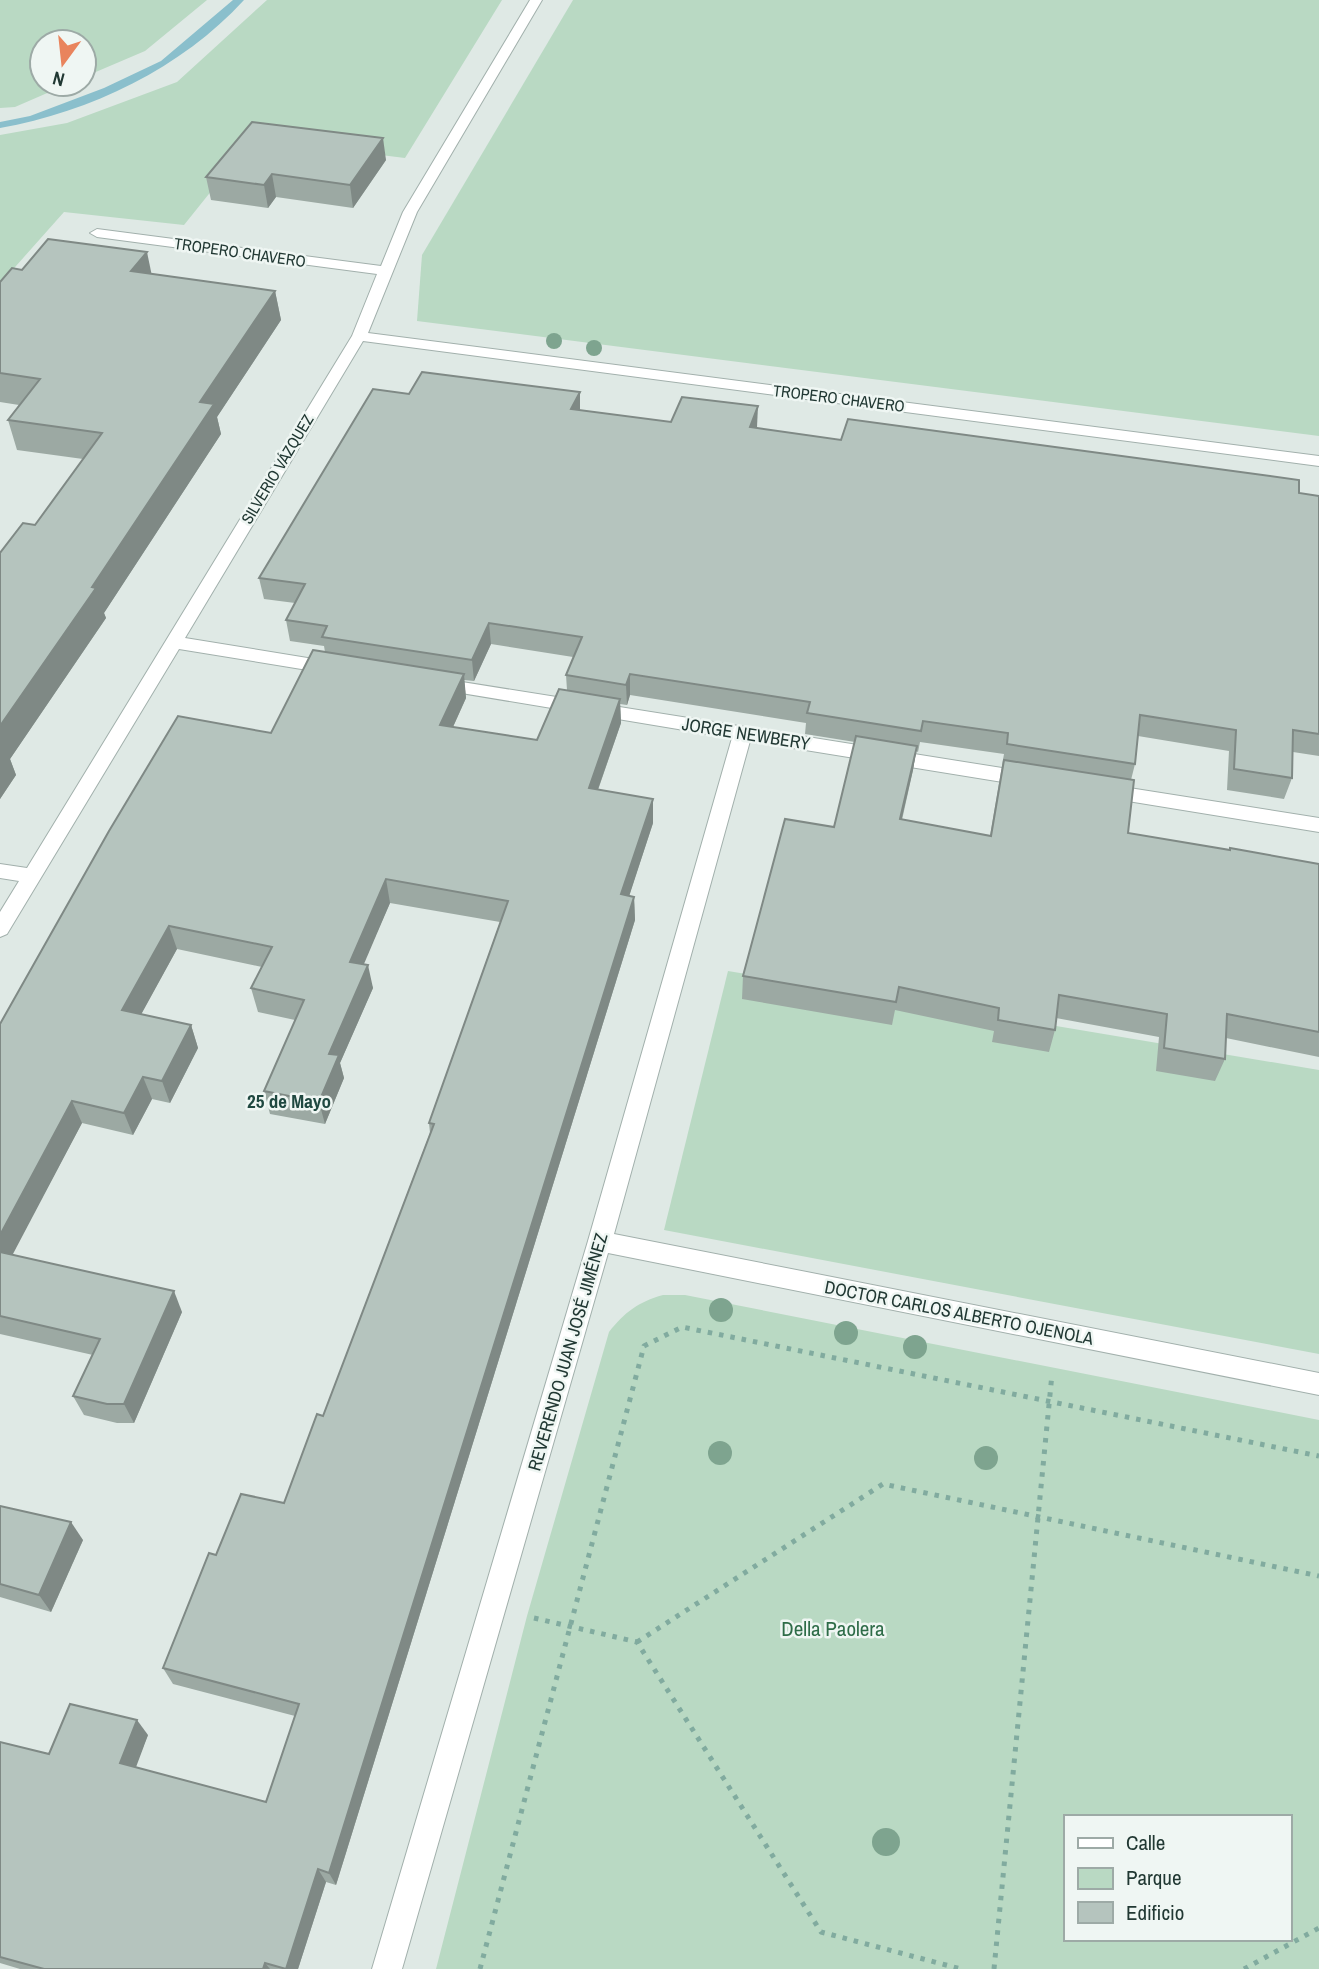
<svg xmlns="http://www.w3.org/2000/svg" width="1319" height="1969" font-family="'Archivo Narrow',sans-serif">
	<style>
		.green { fill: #b9d9c3; fill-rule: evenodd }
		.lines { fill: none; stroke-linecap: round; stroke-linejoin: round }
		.stream { fill: #8abfcc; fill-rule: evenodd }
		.street-casing { stroke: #a2b0ac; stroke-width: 2 }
		.path { stroke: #81ab9f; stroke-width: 5; stroke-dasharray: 4.5 7; stroke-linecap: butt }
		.street { fill: #fff; fill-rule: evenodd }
		.tree { fill: #7ea48f }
		.wall { fill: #9ca9a3; fill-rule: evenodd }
		.shaded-wall { fill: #7f8985 }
		.building { fill: #b5c4be; stroke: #7f8985; stroke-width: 2 }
		.labels { text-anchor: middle; stroke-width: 5; stroke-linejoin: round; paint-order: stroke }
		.far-street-label { font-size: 16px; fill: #213833; stroke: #eff6f3 }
		.street-label { font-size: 18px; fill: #213833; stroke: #eff6f3 }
		.neighbourhood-label { font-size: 19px; font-weight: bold; fill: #1f4840; stroke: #eff6f3 }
		.near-park-label { font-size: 21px; fill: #2e6c48; stroke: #eff6f3 }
	</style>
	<rect width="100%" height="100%" fill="#dfe9e5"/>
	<!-- green -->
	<g class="green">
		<polygon points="0,0 207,0 145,51 84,77 84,42 42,42 42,84 68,84 15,107 0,108"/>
		<polygon points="267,0 502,0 405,158 253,139 184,225 64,212 0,284 0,135 67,123 177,82"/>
		<polygon points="573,0 1319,0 1319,436 417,321 422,255"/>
		<polygon points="728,971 1319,1070 1319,1354 664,1230"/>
		<path d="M663,1295H685L1319,1420V1969H436L527,1616L609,1332C625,1312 638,1302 663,1295ZM1065,1817H1289V1939H1065Z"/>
	</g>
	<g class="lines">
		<!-- stream -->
		<path class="stream" d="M233,0H244C182,68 90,112 0,128V122L30,116L104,88L161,61Z"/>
		<!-- street casing -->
		<g class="street-casing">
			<g id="street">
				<polygon points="530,0 542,0 417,212 368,333 1319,456 1319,466 363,341 185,638 332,662 341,668 332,674 179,649 7,934 0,937 0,912 19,881 0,878 0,864 27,868 352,336 377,274 97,237 90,233 97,229 381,266 403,212"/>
				<polygon points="437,678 1027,772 1034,774 1037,779 1034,784 1027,786 750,741 614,1234 1319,1373 1319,1395 608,1253 402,1969 372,1969 588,1241 732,738 431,688 428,684 431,680"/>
				<polygon points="1104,784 1319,818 1319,832 1097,796 1094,791 1097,786"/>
			</g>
		</g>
		<!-- path -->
		<g class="path">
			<polyline points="534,1618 637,1642 821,1932 961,1969"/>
			<polyline points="637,1642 883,1484 1319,1576"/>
			<polyline points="480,1969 644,1346 682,1327 1319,1456"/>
			<polyline points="994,1969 1052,1374"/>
			<polyline points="1244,1969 1319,1928"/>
		</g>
		<!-- street -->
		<use href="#street" class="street"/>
	</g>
	<!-- trees -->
	<g class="tree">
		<circle cx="554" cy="341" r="8"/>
		<circle cx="594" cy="348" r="8"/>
		<circle cx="721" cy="1310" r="12"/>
		<circle cx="846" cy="1333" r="12"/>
		<circle cx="915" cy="1347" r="12"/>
		<circle cx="720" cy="1453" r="12"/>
		<circle cx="986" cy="1458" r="12"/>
		<circle cx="886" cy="1842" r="14"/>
	</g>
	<!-- wall -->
	<g class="wall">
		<polygon points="386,160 353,208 276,197 268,208 211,200 206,177"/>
		<polygon points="22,270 152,274 275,291 281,320 217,417 221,434 104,613 106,618 10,759 16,775 0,799 0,553 35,525 83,459 17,450 8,420 19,405 0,402 0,282"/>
		<path d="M409,394L580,410L671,422L756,428L841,440L1319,496V756L1293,752L1292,778L1284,799L1227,790L1229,751L1138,736L1135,764L1131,780L1128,833L1230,850V848L1319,864V1057L1226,1038L1225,1059L1215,1081L1156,1071L1159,1037L1056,1018L1055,1030L1049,1052L992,1042L994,1031L895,1010L892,1025L742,999L743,976L834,827L855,742L805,734L806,723L630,695L627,705L620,704L621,723L598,790L653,823L629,896L634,897L635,920L336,1885L326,1882L298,1969H20L0,1963V1742L49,1754L148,1735L135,1767L266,1802L295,1716L173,1684L163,1668L216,1555L284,1503L323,1416L430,1133L429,1123L500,922L390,903L363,964L373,988L340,1063L344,1078L325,1124L270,1114L264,1091L295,1020L258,1012L251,988L262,967L177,949L141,1014L191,1025L198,1048L170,1103L152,1099L133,1135L82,1123L12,1254L182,1312L134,1423H117L84,1415L73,1396L93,1355L0,1334V1024L271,733L325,652L324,646L290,641L286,620L295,603L264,599L259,578ZM491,644L573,657L566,675L567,690L537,740L453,727L466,698L464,680L474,681ZM920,742L1004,754L990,836L902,820L913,770L916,751L918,752Z"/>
		<polygon points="0,1506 83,1540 51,1612 0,1597"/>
	</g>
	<!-- shaded-wall -->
	<g class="shaded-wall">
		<polygon points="383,138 386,160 353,208 350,185"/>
		<polygon points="272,174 276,197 268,208 264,185"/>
		<polygon points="147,252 153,281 131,271"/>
		<polygon points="275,291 281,320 217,417 221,434 104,613 106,618 10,759 16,775 0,799 0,726 92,587 200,402"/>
		<polygon points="580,392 580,413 571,409"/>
		<polygon points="758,406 757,427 749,448 750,427"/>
		<polygon points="489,623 491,644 474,681 472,660"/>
		<polygon points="464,674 466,698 443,749 440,725"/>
		<polygon points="630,674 630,695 627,705 626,685"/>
		<polygon points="620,699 621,723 590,812 589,788"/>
		<polygon points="917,746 913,770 896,843 900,819"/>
		<polygon points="653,799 653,823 622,918 621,894"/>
		<polygon points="386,879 390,903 355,985 350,962"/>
		<polygon points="634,897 635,920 336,1885 329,1873"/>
		<polygon points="169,926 177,949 131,1033 122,1010"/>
		<polygon points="368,965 373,988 340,1063 344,1078 325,1124 319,1102 329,1054"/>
		<polygon points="191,1025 198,1048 170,1103 162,1081"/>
		<polygon points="143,1077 152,1099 133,1135 124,1113"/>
		<polygon points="72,1101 82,1123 4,1271 0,1264 0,1235"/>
		<polygon points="174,1291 182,1312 134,1423 124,1404"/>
		<polygon points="71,1522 83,1540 51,1612 39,1595"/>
		<polygon points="137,1720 148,1735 132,1778 120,1763"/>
		<polygon points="318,1869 326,1882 298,1969 286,1969"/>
		<polygon points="265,1963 270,1969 263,1969"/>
	</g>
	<!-- building -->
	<g class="building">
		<polygon points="252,122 383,138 350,185 272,174 264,185 206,177"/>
		<polygon points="48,239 147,252 131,271 275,291 200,402 214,404 92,587 96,588 0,726 0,553 23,523 35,525 102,433 8,420 40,379 0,373 0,282 12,268 22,270"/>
		<polygon points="422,372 580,392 571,409 671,422 682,397 758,406 750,427 841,440 848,419 1299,480 1299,493 1319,496 1319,734 1293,730 1292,778 1234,769 1236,730 1140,715 1135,764 1007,744 1008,733 923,721 921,731 807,713 810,702 630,674 626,685 566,675 582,637 489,623 472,660 322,637 327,626 286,620 305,584 259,578 373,389 409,394"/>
		<polygon points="313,650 464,674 440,725 537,740 559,689 620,699 589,788 653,799 621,894 634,897 329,1873 318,1869 286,1969 265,1963 263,1969 44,1969 0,1957 0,1742 49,1754 70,1704 137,1720 120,1763 266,1802 299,1704 163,1668 209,1553 216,1555 241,1494 284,1503 317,1414 323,1416 434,1124 429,1123 508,901 386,879 350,962 368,965 329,1054 339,1055 319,1102 264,1091 304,1000 251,988 272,947 169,926 122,1010 191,1025 162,1081 143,1077 124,1113 72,1101 0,1235 0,1024 109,831 178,716 271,733"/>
		<polygon points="856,736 917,746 900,819 991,836 1004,760 1134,780 1128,833 1230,850 1230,848 1319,864 1319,1032 1227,1014 1225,1059 1164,1048 1167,1014 1059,995 1055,1030 998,1020 999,1008 899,987 896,1002 743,976 785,819 834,827"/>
		<polygon points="0,1252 174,1291 124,1404 107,1404 73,1396 100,1339 0,1316"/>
		<polygon points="0,1506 71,1522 39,1595 0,1584"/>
	</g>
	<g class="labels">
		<!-- far-street labels -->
		<g class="far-street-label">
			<text transform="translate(240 252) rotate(8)" y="6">TROPERO CHAVERO</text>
			<text transform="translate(839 398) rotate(7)" y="6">TROPERO CHAVERO</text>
			<text transform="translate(277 469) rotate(-59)" y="6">SILVERIO VÁZQUEZ</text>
		</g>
		<!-- street labels -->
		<g class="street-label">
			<text transform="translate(746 734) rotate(9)" y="6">JORGE NEWBERY</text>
			<text transform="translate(959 1313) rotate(11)" y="6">DOCTOR CARLOS ALBERTO OJENOLA</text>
			<text transform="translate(568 1352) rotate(-74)" y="6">REVERENDO JUAN JOSÉ JIMÉNEZ</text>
		</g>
		<!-- neighbourhood labels -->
		<g class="neighbourhood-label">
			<text x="289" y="1108">25 de Mayo</text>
		</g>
		<!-- near-park labels -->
		<g class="near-park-label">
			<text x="833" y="1636">Della Paolera</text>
		</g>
	</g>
	<!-- legend -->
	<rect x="1064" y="1815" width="228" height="126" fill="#eff6f3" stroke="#9daaa6" stroke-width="2"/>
	<rect x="1078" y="1838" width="35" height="10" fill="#ffffff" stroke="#9daaa6" stroke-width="2"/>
	<text x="1126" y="1850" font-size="21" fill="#213833">Calle</text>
	<rect x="1078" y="1868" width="35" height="21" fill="#b9d9c3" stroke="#9daaa6" stroke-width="2"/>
	<text x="1126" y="1885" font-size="21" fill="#213833">Parque</text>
	<rect x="1078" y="1902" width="35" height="21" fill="#b5c4be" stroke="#9daaa6" stroke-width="2"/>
	<text x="1126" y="1920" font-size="21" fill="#213833">Edificio</text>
	<!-- north arrow -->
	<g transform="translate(63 63) rotate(195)"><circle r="33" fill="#eff6f3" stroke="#9daaa6" stroke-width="2"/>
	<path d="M0-5L12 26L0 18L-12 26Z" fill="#e9845d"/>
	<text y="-10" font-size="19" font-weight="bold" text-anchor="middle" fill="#213833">N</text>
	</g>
</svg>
